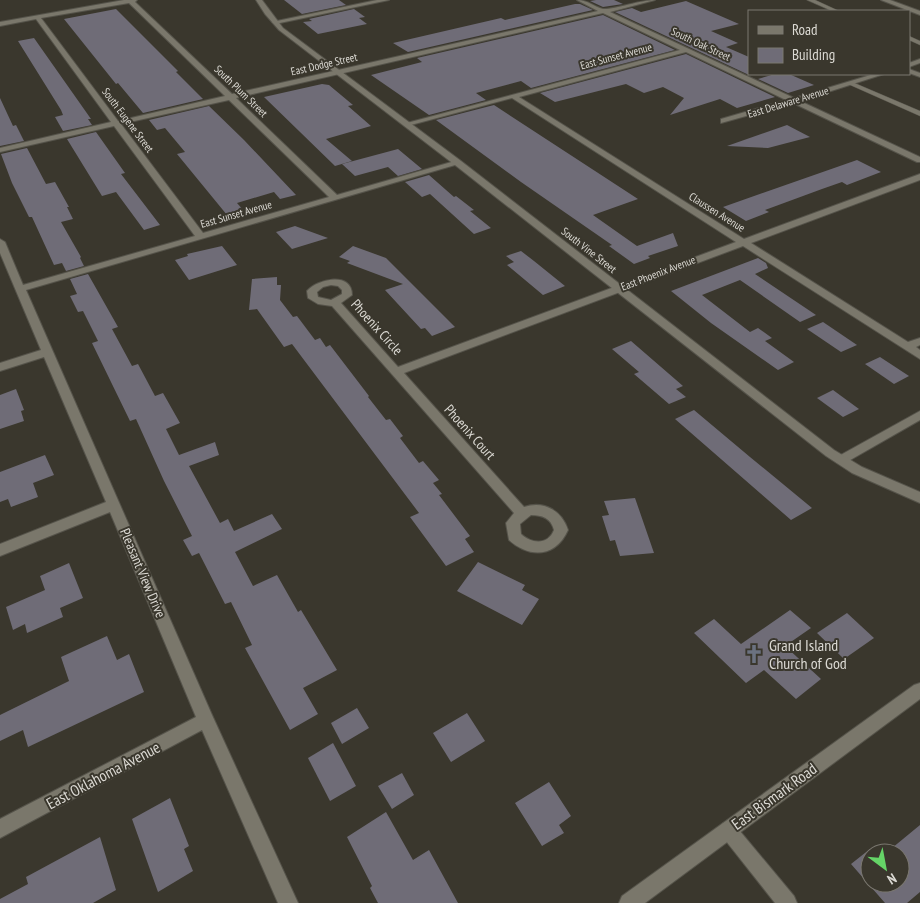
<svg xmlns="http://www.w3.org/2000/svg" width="920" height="903" font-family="'PT Sans Narrow',sans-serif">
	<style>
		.building { fill: #6f6c77 }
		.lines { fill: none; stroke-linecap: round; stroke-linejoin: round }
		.service-casing { stroke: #55534a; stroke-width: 1 }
		.minor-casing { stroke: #55534a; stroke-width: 2 }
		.tertiary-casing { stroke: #55534a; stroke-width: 2 }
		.service { fill: #7a776b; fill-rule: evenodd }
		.minor { fill: #7a776b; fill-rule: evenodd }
		.tertiary { fill: #7a776b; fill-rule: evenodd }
		.labels { text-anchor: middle; stroke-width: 4; stroke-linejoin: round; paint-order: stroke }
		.far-street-label { font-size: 11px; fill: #dcdad4; stroke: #3a372d }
		.street-label { font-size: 14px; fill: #dcdad4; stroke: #3a372d }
		.near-poi-label { font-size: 16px; fill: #dcdad4; stroke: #3a372d; text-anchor: start }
		.near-street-label { font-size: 16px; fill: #dcdad4; stroke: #3a372d }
	</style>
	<rect width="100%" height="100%" fill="#3a372d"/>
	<!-- building -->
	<g class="building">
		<polygon points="284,0 339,0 346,5 302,14"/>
		<polygon points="596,0 614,0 623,4 603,7 590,1"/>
		<polygon points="686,1 739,24 711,31 738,43 726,47 749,57 749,75 615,12 632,8 641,12"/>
		<polygon points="575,4 580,4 593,10 408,52 393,43 501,18 505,20"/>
		<polygon points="116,9 178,71 176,72 203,99 143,113 118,83 116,84 64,19"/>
		<polygon points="354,9 365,17 359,18 367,24 318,34 303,22 312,21 309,19"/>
		<polygon points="603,15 675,50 531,88 521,81 476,93 486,100 429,115 371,75 422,62 417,58"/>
		<polygon points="34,38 91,119 88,119 92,125 63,131 55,117 63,115 61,110 18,41"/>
		<polygon points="686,54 775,97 737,108 720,99 670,115 684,98 663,87 644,93 626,84 555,102 540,93"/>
		<polygon points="775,74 789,74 814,85 788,93 758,79"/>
		<polygon points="322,84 329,85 353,105 348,106 371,126 326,139 352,161 335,166 264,97"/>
		<polygon points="0,98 13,126 16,125 24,141 0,146"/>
		<polygon points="494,105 638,199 593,215 637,246 673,233 678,246 648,256 650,258 634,264 609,246 612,245 521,182 436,120"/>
		<polygon points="209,106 244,140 296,195 280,199 274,192 237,203 244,211 227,215 177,154 185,152 165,128 157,130 149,120"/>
		<polygon points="787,125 810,137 768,148 727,146"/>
		<polygon points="96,132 125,173 121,174 160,225 144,230 116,192 102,196 67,139"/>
		<polygon points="27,148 46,184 55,182 69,207 67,207 73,219 61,222 81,257 80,258 84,266 66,271 62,263 54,265 32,217 29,217 12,183 1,154"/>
		<polygon points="398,149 422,169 398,176 388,167 355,176 342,164"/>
		<polygon points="857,160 881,172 847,185 842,182 822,189 765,210 769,212 746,221 723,207"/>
		<polygon points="429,175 454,197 456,196 474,210 470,211 491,228 474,234 430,194 422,197 405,182"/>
		<polygon points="295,226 328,238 292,249 276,232"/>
		<polygon points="222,246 237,265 189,280 175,260 188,256 187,254"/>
		<polygon points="353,246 386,258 455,327 432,336 425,328 421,329 385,290 403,284 347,263 350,261 339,257"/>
		<polygon points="521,251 534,261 565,286 543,295 507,265 514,262 506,256"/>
		<polygon points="758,258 766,263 768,268 755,274 816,315 800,322 740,280 702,295 750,332 758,328 772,338 765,341 794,362 778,370 711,323 671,291"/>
		<polygon points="88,274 118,327 112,329 132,366 138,364 155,396 163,393 180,423 166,429 179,455 215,442 219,455 189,466 220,523 228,519 234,531 272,514 282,529 235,552 253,586 277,575 298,612 301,610 337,670 303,688 318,714 290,730 245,648 252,645 231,602 225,604 199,553 192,556 183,540 192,536 164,481 136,419 130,421 92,343 98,341 83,311 78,312 70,296 77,294 70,279"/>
		<polygon points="277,277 277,285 281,285 280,300 293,317 297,316 315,340 320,338 326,347 330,345 369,396 368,397 386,420 390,419 403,436 400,438 419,463 423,461 439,480 433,483 442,494 439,495 470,536 465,539 474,552 446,566 410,517 419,513 292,344 284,347 257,309 249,310 252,279"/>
		<polygon points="823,322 857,345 841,352 807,329"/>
		<polygon points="631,341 683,386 676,389 686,397 669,404 634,374 639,372 612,349"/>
		<polygon points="880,357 909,376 894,384 865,364"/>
		<polygon points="16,389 24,410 21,411 24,421 0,429 0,395"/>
		<polygon points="833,390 859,409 843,417 817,398"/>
		<polygon points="694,410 750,457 812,508 791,520 675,419"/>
		<polygon points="45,455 54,475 33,483 38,497 11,507 8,499 0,502 0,472"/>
		<polygon points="635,498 654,553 620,556 615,540 610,541 602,516 609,515 604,501"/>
		<polygon points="478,562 525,585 522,590 539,599 522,625 457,591"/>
		<polygon points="69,563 83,598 60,608 63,617 27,633 25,624 13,630 6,607 45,590 40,576"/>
		<polygon points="790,610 811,628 785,646 821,679 796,699 764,670 746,683 694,633 714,619 741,644"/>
		<polygon points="847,613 874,638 844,659 817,633"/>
		<polygon points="107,636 117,660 129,654 144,692 28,747 23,730 0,741 0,715 69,681 61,657"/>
		<polygon points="357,708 369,728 342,744 331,723"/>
		<polygon points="467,713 485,741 451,762 433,733"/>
		<polygon points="333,743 356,786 330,801 308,758"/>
		<polygon points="402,773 414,795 392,809 378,786"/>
		<polygon points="549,782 571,816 559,825 564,833 542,846 515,803"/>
		<polygon points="170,798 189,846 184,849 193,871 158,892 132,819"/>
		<polygon points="386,812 413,860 429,850 458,903 378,903 370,888 372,886 347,837"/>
		<polygon points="920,825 920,892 907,903 885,903 851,864 870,849 870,883 900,883 900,853 886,853"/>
		<polygon points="100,837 116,890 93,903 0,903 0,899 28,884 26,877"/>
	</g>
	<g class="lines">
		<!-- service casing -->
		<g class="service-casing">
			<g id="service">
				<polygon points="807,0 815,0 839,11 832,11"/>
				<polygon points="909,36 920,41 920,45 909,40"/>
				<polygon points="848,82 852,82 920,111 920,116 848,84"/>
			</g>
		</g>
		<!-- minor casing -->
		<g class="minor-casing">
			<g id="minor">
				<path d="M124,0H137L135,2L232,94L598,11L577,0C588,0 594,7 603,9C612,10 641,0 655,0L610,12L794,98L874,74H884L800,101L920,157V162H917L793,103L721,123V119L786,100L686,52L519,97L744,239L920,174V180L751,243L908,342L920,338V345L916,347L920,350V359L743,246L404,373L524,507C544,500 562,511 568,530C556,557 530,559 509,540L506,523L514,513L332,306L318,304L308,298L307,291C317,279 352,271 352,295L341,303L398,367L736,242L512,98L407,126L403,124L680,50L603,13L236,98L337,195L455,161L462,163L26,290L212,715L298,903H278L202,730L0,838V819L196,717L110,512L0,556V544L106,502L44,357L0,371V363L41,350L0,253V239L5,242L23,285L195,236L114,126L0,152V148L111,122L36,19L0,26V22ZM129,3L225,96L118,121L41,18ZM229,100L329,197L203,233L121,124ZM331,285L338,286L342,290V294L331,300L318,297L317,292L323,287ZM531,515C542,515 551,518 554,530C548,545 532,544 521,534L520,524Z"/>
				<polygon points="377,0 389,0 275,24 272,22"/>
				<polygon points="881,0 890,0 920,11 920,15"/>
				<polygon points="920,59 920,63 909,67 909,63"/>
				<polygon points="909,69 920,73 920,77 909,73"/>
				<polygon points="920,411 920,420 845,463 837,463 835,460 837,457"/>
				<polygon points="728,821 734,824 794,896 797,903 775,903 722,836 719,830 722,824"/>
			</g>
		</g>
		<!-- tertiary casing -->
		<g class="tertiary-casing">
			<g id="tertiary">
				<polygon points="256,0 262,0 283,28 461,161 834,450 862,467 920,492 920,503 852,473 826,456 455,165 279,30 265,14"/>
				<polygon points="920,683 920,699 645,903 619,903 622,896 914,685"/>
			</g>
		</g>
		<!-- service -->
		<use href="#service" class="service"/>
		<!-- minor -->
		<use href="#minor" class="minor"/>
		<!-- tertiary -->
		<use href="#tertiary" class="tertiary"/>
	</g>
	<!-- icons -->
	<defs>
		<g id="church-bare" transform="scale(1.5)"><path d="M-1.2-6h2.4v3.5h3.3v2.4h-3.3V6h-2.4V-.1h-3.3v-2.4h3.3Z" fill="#6b7280" stroke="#3a372d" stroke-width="2.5" paint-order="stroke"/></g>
	</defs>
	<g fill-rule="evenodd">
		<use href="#church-bare" x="754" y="654"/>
	</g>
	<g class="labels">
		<!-- far-street labels -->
		<g class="far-street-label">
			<text transform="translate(701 44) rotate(25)" y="4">South Oak Street</text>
			<text transform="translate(616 56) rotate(-15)" y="4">East Sunset Avenue</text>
			<text transform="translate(324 64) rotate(-13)" y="4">East Dodge Street</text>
			<text transform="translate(241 91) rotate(44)" y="4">South Plum Street</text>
			<text transform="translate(788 102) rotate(-17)" y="4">East Delaware Avenue</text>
			<text transform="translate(128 120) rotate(53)" y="4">South Eugene Street</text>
			<text transform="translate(717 212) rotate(32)" y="4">Claussen Avenue</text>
			<text transform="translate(236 214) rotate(-16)" y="4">East Sunset Avenue</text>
			<text transform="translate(589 250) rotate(38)" y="4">South Vine Street</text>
			<text transform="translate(658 273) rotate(-21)" y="4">East Phoenix Avenue</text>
		</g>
		<!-- street labels -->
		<g class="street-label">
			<text transform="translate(377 327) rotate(48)" y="5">Phoenix Circle</text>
			<text transform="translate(470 432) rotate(48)" y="5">Phoenix Court</text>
			<text transform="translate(143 573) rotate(67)" y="5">Pleasant View Drive</text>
		</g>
		<!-- near-poi labels -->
		<g class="near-poi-label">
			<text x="769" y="651">Grand Island<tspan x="769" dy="18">Church of God</tspan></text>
		</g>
		<!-- near-street labels -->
		<g class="near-street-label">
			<text transform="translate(103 775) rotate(-28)" y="6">East Oklahoma Avenue</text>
			<text transform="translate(774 796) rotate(-36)" y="6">East Bismark Road</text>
		</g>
	</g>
	<!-- legend -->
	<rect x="748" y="10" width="162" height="65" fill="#3a372d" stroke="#7b7870"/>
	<rect x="758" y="26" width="25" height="8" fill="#7a776b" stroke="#7b7870"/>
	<text x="792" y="35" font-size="15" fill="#dcdad4">Road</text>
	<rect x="758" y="48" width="25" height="15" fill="#6f6c77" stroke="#7b7870"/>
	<text x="792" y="60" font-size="15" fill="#dcdad4">Building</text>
	<!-- north arrow -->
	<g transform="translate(885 868) rotate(148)"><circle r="24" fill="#3a372d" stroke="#7b7870"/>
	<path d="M0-4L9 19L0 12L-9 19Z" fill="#65d467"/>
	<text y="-8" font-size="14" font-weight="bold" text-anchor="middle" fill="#dcdad4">N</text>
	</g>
</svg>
